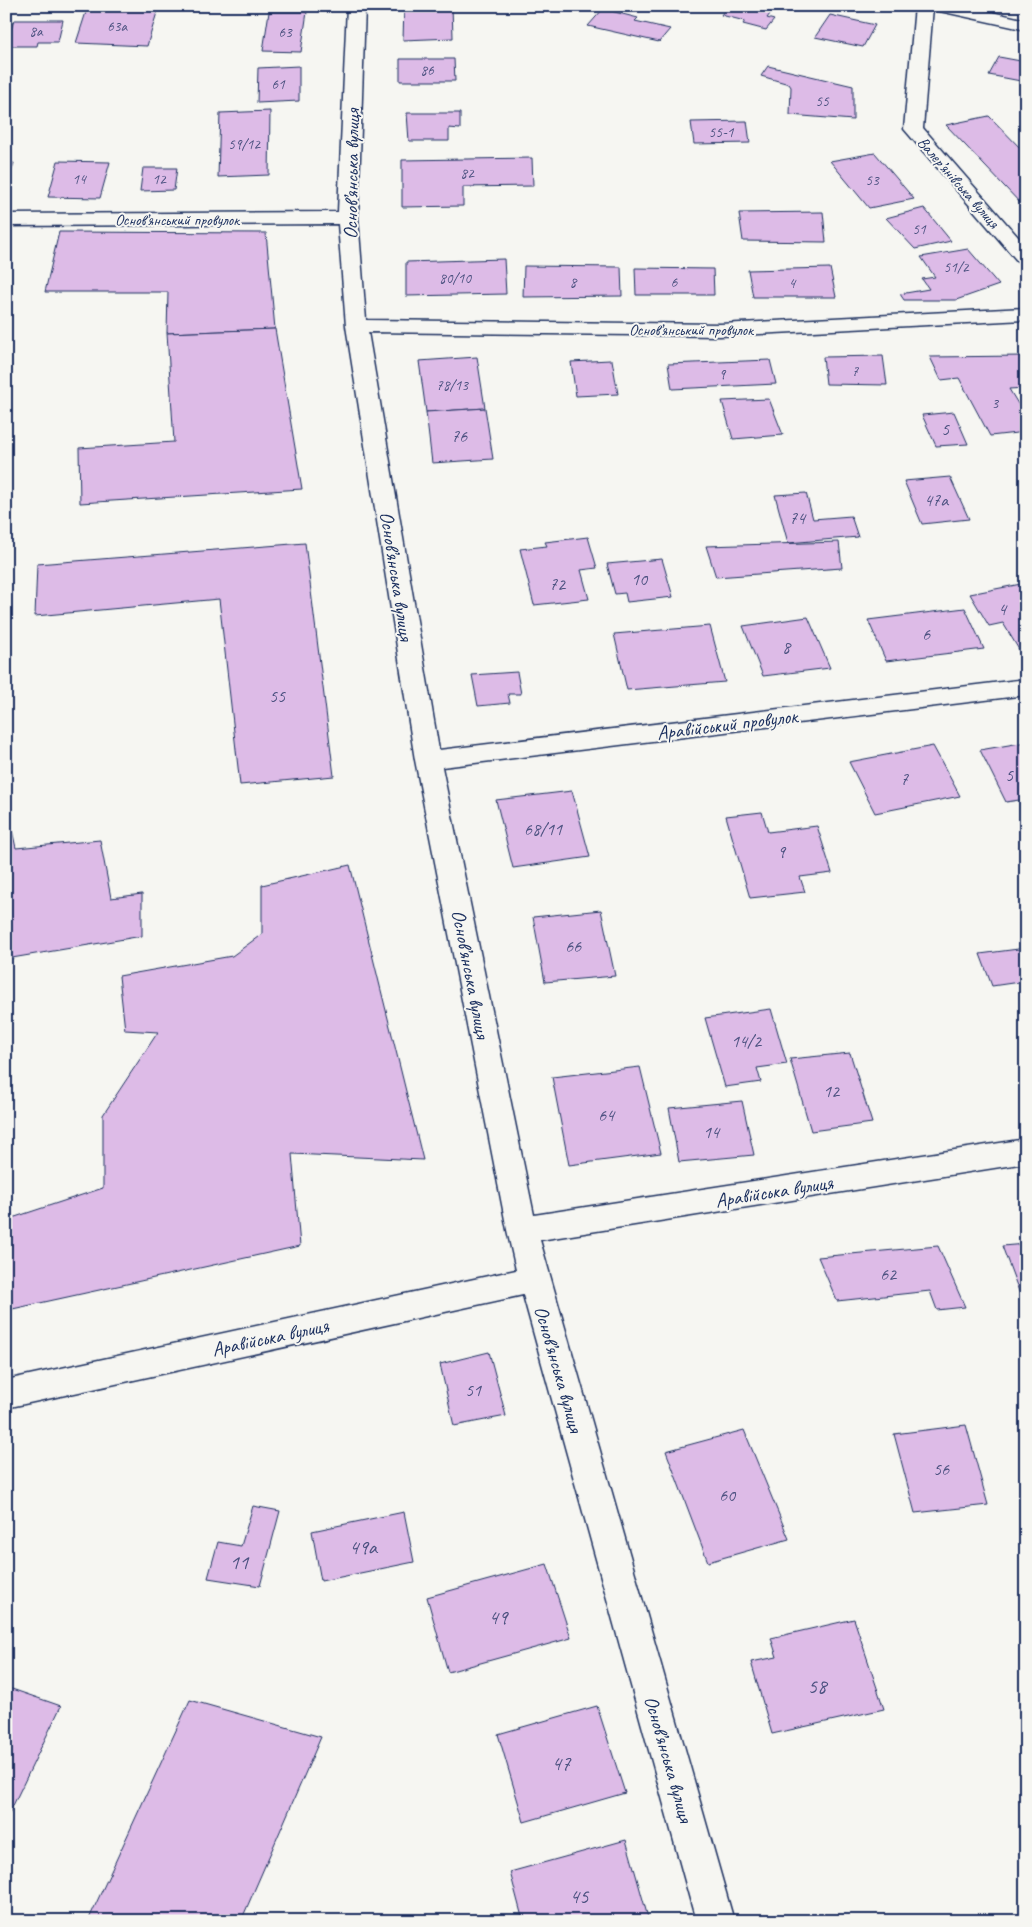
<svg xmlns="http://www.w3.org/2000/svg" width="1032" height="1927" font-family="Caveat,sans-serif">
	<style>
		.building { fill: #ddbbe7; stroke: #1b2f5e }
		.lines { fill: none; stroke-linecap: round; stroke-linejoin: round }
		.minor-casing { stroke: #1b2f5e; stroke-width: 3 }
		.minor { fill: #f6f6f2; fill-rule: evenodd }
		.labels { text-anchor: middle; stroke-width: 4; stroke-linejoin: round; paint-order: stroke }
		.far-number-label { font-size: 15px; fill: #4c5280 }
		.far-street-label { font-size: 16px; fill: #1b2f5e; stroke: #f6f6f2 }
		.number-label { font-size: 18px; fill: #4c5280 }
		.street-label { font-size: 20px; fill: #1b2f5e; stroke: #f6f6f2 }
		.near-number-label { font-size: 21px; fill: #4c5280 }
	</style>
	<rect width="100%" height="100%" fill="#f6f6f2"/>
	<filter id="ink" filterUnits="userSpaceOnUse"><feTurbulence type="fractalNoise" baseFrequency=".02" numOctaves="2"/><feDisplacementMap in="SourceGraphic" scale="10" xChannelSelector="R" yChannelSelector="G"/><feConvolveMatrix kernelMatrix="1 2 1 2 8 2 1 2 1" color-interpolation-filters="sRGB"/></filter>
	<g filter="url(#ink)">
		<!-- building -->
		<g class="building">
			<polygon points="88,6 158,9 147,46 76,43"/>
			<polygon points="404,6 452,6 453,38 403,40"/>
			<polygon points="728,6 776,6 767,18 774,20 766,30 743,24 745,21 721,15"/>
			<polygon points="603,9 638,18 635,21 670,29 659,42 588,26"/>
			<polygon points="269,12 307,12 301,52 263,51"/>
			<polygon points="830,15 875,25 863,47 815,37"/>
			<polygon points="14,20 63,20 58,42 38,42 37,46 6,46"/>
			<polygon points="999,57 1026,62 1026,82 989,75"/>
			<polygon points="400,59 454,59 455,81 400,81"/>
			<polygon points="299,66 299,101 257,103 258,68"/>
			<polygon points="768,66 853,86 853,120 790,115 791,87 789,84 761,76"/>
			<polygon points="270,111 269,175 218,177 220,113"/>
			<polygon points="407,113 460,113 460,129 449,128 449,141 409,141"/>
			<polygon points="989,116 1026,154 1026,205 1023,206 946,125"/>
			<polygon points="747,121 750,143 694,144 691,122"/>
			<polygon points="875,153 914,199 869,208 830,161"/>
			<polygon points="532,158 533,186 463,187 463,206 402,207 402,160"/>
			<polygon points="58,161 110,162 100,198 48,197"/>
			<polygon points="6,162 14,163 6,188"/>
			<polygon points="143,168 177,168 174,190 140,191"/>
			<polygon points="924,208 951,241 915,249 886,218"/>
			<polygon points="823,212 826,242 743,241 739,213"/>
			<polygon points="59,232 266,233 275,329 167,333 168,292 45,292"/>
			<polygon points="968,249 999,285 956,300 904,300 900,294 929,289 922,279 935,277 921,257"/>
			<polygon points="504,259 506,294 406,296 406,262"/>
			<polygon points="524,266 621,267 622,296 523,297"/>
			<polygon points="635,268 713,269 714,295 636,295"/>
			<polygon points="830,268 836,297 753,297 748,270"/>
			<polygon points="275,329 302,489 80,503 79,448 174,442 167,333"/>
			<polygon points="883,356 887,385 826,384 823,357"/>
			<polygon points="1026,356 1026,388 1009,389 1026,417 1026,432 990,436 959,378 941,380 930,357"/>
			<polygon points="477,357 485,408 426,412 419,361"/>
			<polygon points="610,360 612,360 618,394 576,396 571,362"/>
			<polygon points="770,360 776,384 672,389 668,364"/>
			<polygon points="769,399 783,435 733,439 722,401"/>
			<polygon points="485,408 493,459 432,463 426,412"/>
			<polygon points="954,412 968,444 936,446 922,415"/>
			<polygon points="950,477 969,519 922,524 904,481"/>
			<polygon points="806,493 813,519 851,516 858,537 788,543 775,495"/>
			<polygon points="588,537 597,568 581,570 589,599 534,605 520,549 547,546 545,542"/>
			<polygon points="839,542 842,568 716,577 706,546"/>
			<polygon points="305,543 334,776 240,785 219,599 35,616 37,564"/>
			<polygon points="662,559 673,597 627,602 625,593 615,594 607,564"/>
			<polygon points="1026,583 1026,652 1021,653 1003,623 989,626 970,594"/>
			<polygon points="965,608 984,649 886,661 868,620"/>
			<polygon points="808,617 830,668 763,676 743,626"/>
			<polygon points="710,626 725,682 627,690 614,634"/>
			<polygon points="517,672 521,694 508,694 510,703 478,706 472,675"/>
			<polygon points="1026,742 1026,799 1006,802 980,750"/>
			<polygon points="933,746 960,796 875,813 849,762"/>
			<polygon points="572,791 590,857 513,868 496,800"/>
			<polygon points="6,803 16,848 100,840 111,898 142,894 142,936 6,959"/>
			<polygon points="762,812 768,832 817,826 832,873 800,877 805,892 750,898 726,816"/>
			<polygon points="350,865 423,1160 292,1154 300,1246 8,1310 6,1297 6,1220 103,1188 103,1115 158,1032 125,1030 119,976 232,956 262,934 262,885"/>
			<polygon points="601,910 615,976 545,982 533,917"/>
			<polygon points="1026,948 1026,981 992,986 980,954"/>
			<polygon points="771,1009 787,1064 757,1068 761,1082 725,1087 705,1018"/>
			<polygon points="850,1053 872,1123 811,1131 790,1059"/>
			<polygon points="640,1067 661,1153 569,1165 552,1077"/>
			<polygon points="742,1101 754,1155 679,1162 669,1108"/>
			<polygon points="1026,1244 1026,1310 1002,1246"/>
			<polygon points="938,1246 965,1307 937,1310 930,1291 837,1301 818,1257"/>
			<polygon points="489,1352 506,1416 454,1426 440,1364"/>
			<polygon points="966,1425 988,1505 915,1513 894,1434"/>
			<polygon points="744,1430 789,1539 708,1562 666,1451"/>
			<polygon points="253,1506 280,1511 260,1586 208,1578 218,1542 241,1546"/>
			<polygon points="404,1512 414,1562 321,1581 312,1531"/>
			<polygon points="547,1564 571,1638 448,1672 427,1597"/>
			<polygon points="854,1619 884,1709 772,1734 751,1662 777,1657 771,1638"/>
			<polygon points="6,1687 61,1706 6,1820"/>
			<polygon points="190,1700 321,1737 241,1921 88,1921"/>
			<polygon points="597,1706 625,1793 524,1822 498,1734"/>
			<polygon points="626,1840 649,1921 523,1921 510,1872"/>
		</g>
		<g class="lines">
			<!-- minor casing -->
			<g class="minor-casing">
				<g id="minor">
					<polygon points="347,6 365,6 358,218 366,320 720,324 1026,308 1026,320 720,336 368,332 439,750 1026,679 1026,695 442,767 534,1215 1026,1139 1026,1163 540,1240 734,1921 696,1921 523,1295 6,1408 6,1380 516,1270 507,1230 415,760 346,326 338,224 6,226 6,214 338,212"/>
					<polygon points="915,6 966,6 1026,20 1026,30 935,10 933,7 923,128 1026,246 1026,265 1019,263 904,129"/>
				</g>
			</g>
			<!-- minor -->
			<use href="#minor" class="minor"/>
		</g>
	</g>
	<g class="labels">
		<!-- far-number labels -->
		<g class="far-number-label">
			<text x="117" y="31">63а</text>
			<text x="36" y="36">8а</text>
			<text x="285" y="37">63</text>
			<text x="427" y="75">86</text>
			<text x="278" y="89">61</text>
			<text x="822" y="106">55</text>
			<text x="721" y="137">55-1</text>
			<text x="244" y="149">59/12</text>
			<text x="467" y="178">82</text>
			<text x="79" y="184">14</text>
			<text x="159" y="184">12</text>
			<text x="872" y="185">53</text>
			<text x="919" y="234">51</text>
			<text x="956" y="272">51/2</text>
			<text x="455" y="283">80/10</text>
			<text x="573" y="287">8</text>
			<text x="674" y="287">6</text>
			<text x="792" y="288">4</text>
			<text x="855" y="376">7</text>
			<text x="722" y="379">9</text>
			<text x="452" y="390">78/13</text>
			<text x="995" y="408">3</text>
		</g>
		<!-- far-street labels -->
		<g class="far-street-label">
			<text transform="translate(959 182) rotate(49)" y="6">Валер’янівська вулиця</text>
			<text x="177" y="225">Основ’янський провулок</text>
			<text x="691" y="335">Основ’янський провулок</text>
		</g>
		<!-- number labels -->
		<g class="number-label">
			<text x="945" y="435">5</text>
			<text x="459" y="442">76</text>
			<text x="936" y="506">47а</text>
			<text x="797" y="524">74</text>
			<text x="639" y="585">10</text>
			<text x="557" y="590">72</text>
			<text x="1002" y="615">4</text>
			<text x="926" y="640">6</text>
			<text x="786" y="653">8</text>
			<text x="277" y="702">55</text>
			<text x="1009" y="781">5</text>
			<text x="904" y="785">7</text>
			<text x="543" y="835">68/11</text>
			<text x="781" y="858">9</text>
			<text x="573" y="952">66</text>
			<text x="746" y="1047">14/2</text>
			<text x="831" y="1097">12</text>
			<text x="606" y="1121">64</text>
			<text x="711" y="1138">14</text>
			<text x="888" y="1280">62</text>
			<text x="473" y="1396">51</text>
			<text x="941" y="1475">56</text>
			<text x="727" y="1501">60</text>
		</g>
		<!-- street labels -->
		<g class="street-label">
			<text transform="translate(351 174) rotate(-89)" y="7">Основ’янська вулиця</text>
			<text transform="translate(397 576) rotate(81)" y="7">Основ’янська вулиця</text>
			<text transform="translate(727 724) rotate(-7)" y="7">Аравійський провулок</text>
			<text transform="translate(471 974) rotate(79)" y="7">Основ’янська вулиця</text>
			<text transform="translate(774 1191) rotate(-9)" y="7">Аравійська вулиця</text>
			<text transform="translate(270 1337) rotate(-12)" y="7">Аравійська вулиця</text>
			<text transform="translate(559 1369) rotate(74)" y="7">Основ’янська вулиця</text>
			<text transform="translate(669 1759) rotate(74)" y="7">Основ’янська вулиця</text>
		</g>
		<!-- near-number labels -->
		<g class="near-number-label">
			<text x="363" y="1554">49а</text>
			<text x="239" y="1569">11</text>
			<text x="498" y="1624">49</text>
			<text x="817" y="1693">58</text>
			<text x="561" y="1770">47</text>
			<text x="579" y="1903">45</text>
		</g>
	</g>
	<!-- margin -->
	<rect width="1032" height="1927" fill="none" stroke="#f6f6f2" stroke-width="25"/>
	<rect x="12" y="12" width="1007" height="1902" fill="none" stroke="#1b2f5e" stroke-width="2" filter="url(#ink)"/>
</svg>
